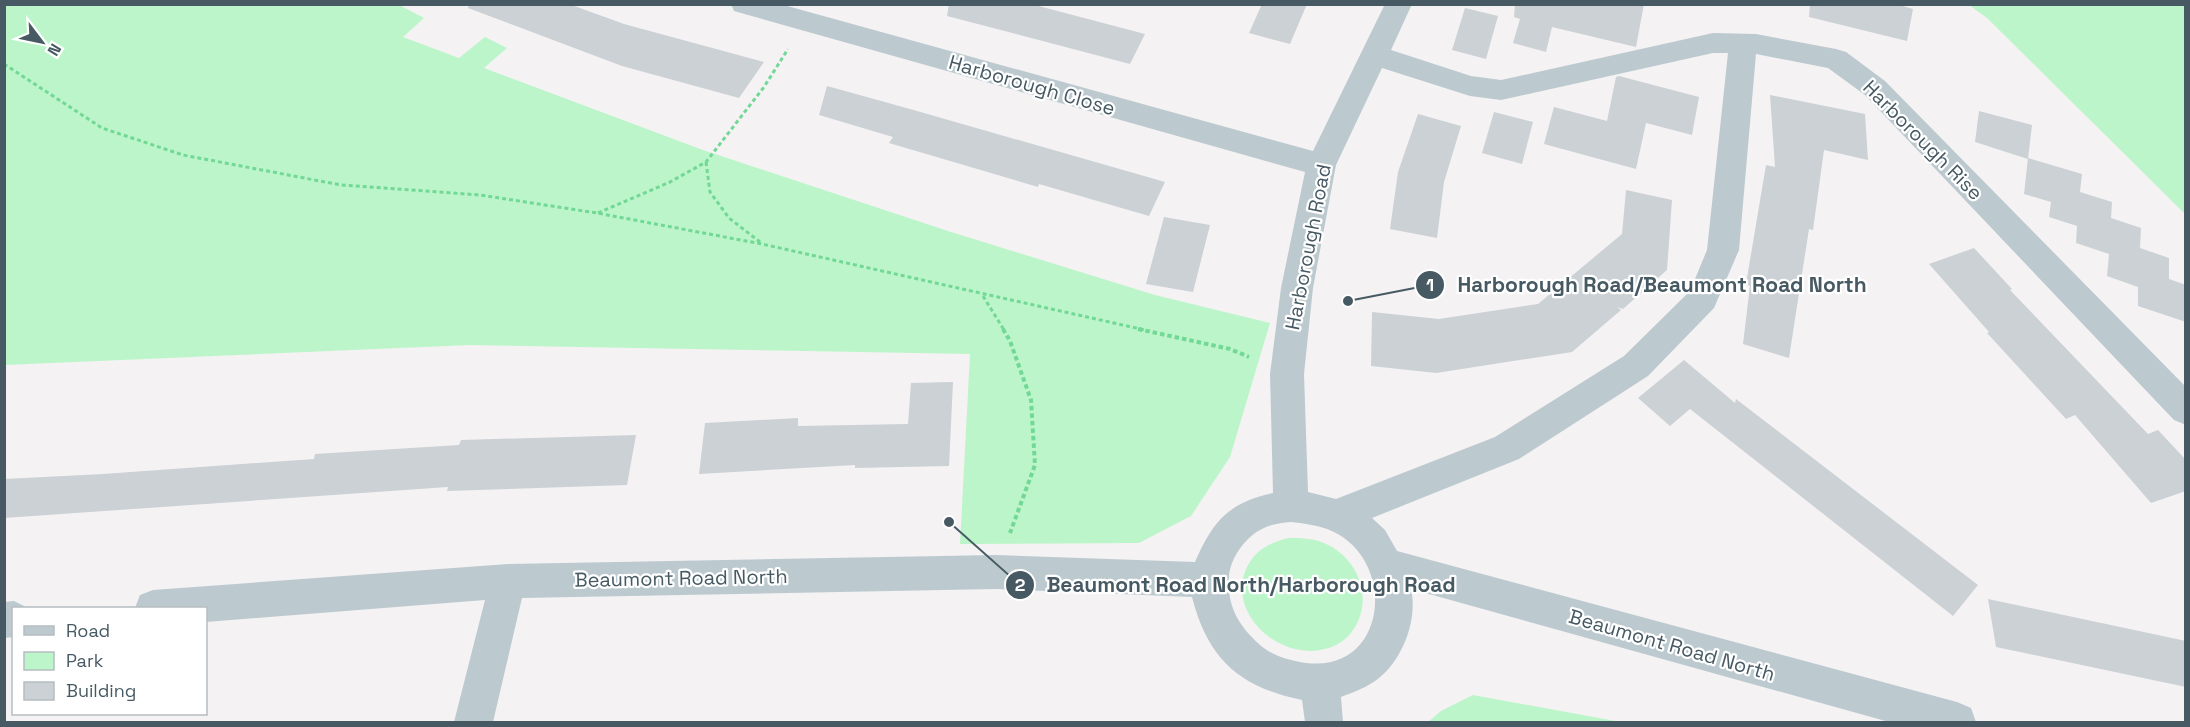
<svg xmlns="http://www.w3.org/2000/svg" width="2190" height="727" font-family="'Space Grotesk',sans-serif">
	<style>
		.green { fill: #bdf5ca }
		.building { fill: #cbd1d5 }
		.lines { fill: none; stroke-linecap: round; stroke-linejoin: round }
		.path-far1 { stroke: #71d895; stroke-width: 3; stroke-dasharray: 4 3; stroke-linecap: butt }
		.path { stroke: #71d895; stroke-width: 4; stroke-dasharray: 4.5 3; stroke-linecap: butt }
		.street { fill: #bccad0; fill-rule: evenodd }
		.labels { text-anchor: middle; stroke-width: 4.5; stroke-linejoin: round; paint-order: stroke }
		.street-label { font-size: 20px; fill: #475a63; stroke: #fff }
		.leader { fill: none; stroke: #475a63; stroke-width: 2 }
		.callout-dot { fill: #475a63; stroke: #fff; stroke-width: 2 }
		.mark-label { font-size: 18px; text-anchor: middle; font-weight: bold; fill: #fff }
		.callout-label { font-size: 21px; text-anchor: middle; font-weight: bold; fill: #475a63; stroke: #fff; stroke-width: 4.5; stroke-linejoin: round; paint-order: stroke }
	</style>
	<rect width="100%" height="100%" fill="#f5f2f3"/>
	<!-- green -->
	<g class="green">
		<polygon points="4,5 399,5 424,18 403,37 459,58 485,37 507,48 484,68 703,150 948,231 1155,295 1270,323 1230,457 1191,516 1139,543 960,544 970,354 470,345 5,365"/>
		<polygon points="1969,5 2185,5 2185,214 1987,18"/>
		<path d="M1288,538C1301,538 1312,538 1324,543C1360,558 1375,602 1351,633C1343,643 1332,648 1320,650C1269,659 1216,598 1256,554C1265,545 1277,541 1288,538Z"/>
		<polygon points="1473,695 1621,722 1428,722 1441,711"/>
	</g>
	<!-- building -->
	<g class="building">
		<polygon points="469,4 569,4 624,24 764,62 739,98 622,66 468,8"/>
		<polygon points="949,4 1031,4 1145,34 1130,64 947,16"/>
		<polygon points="1262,4 1307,4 1290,44 1249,33"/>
		<polygon points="1515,4 1644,4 1636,47 1552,27 1546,52 1513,43 1520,19 1514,17"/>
		<polygon points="1810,4 1896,4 1913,9 1907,41 1809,17"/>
		<polygon points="1465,8 1498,16 1486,59 1452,50"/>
		<polygon points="1619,76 1699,97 1692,135 1646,123 1636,169 1544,144 1554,107 1607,121 1616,77"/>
		<polygon points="827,86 910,109 1165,182 1149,216 1039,184 1038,187 889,143 893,137 819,115"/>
		<polygon points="1770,95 1865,114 1868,160 1824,150 1813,230 1809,229 1789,358 1743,344 1750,286 1746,284 1766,165 1775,167"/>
		<polygon points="1979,111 2032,125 2028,159 1975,142"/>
		<polygon points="1494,112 1533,122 1522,164 1482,153"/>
		<polygon points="1418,114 1461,126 1444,182 1437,238 1390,229 1398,172"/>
		<polygon points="2028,158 2082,174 2080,192 2112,202 2111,218 2141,228 2140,248 2169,258 2169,279 2186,285 2186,322 2138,306 2138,287 2107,276 2109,254 2076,243 2077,226 2049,217 2051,202 2024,194"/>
		<polygon points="1626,190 1672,200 1667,270 1623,309 1617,307 1621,310 1572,352 1436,373 1371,366 1372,312 1439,319 1538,304 1622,234"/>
		<polygon points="1164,217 1210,225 1193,292 1146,284"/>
		<polygon points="1974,248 2012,289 2010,290 2148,434 2158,430 2186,460 2186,491 2151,503 2075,415 2066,419 1987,333 1989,332 1929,264"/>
		<polygon points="1684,360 1735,403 1736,399 1978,585 1953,616 1690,409 1670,426 1638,398"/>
		<polygon points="953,382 949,466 855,468 855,465 699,474 705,423 798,418 798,426 908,424 911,383"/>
		<polygon points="636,435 627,485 447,491 448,487 4,518 4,479 103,474 314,459 315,454 459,445 461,440"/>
		<polygon points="1988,599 2186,641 2186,687 1996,647"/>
	</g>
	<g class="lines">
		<!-- path-far1 -->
		<g class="path-far1">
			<polyline points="4,64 102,128 183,155 341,185 480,195 597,213 762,244 1145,330"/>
			<polyline points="706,162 710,192 729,218 760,242"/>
			<polyline points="598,213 670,182 706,162 764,87 788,49"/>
			<polyline points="983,296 1004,330"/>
		</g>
		<!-- path -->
		<g class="path">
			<polyline points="1003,329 1010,341 1031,400 1035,465 1010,533"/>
			<polyline points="1138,329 1230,349 1249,357"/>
		</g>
		<!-- street -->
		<g class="street">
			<path d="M731,4H780L1313,151L1385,4H1412L1391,50L1471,76L1501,80L1713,33L1756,34L1836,49L1846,52L1885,81L2186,387V425L2174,420L1865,95L1828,68L1756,54L1739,250L1714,308L1648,376L1519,459L1372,518L1385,530L1397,551L1957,702L1971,708L1976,722H1889L1411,589C1418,619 1403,659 1379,678C1368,687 1354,692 1341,697L1343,722H1305L1302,700C1239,687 1208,659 1192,597L996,589L522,598L493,722H454L485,600L206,622V608H135L140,595L153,590L508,564L996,555L1195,562C1213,521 1228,503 1273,493L1270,374L1281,288L1305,172L734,11ZM1713,53H1728L1707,250L1690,291L1624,356L1495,437L1336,499L1308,492L1304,374L1313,288L1336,165L1382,68L1470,96L1501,100ZM1291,522C1303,523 1315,525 1327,529C1400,556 1389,679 1300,662C1285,659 1271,655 1259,644C1238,625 1227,606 1229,577C1230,558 1246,536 1264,528C1272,524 1282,523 1291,522Z"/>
			<polygon points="14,601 28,608 14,608 14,637 4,638 4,602"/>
		</g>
	</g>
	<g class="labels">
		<!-- street labels -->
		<g class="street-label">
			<text transform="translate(1032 85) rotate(16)" y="7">Harborough Close</text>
			<text transform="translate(1923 140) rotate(45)" y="7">Harborough Rise</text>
			<text transform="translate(1308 247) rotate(-79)" y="7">Harborough Road</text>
			<text transform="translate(681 578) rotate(-1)" y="7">Beaumont Road North</text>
			<text transform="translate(1672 645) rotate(16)" y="7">Beaumont Road North</text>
		</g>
	</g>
	<!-- callouts -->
	<path class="leader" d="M1348 301L1430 285M949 522L1020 585"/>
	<g class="callout-dot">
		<circle cx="1348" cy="301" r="6"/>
		<circle cx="949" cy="522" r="6"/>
		<circle cx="1430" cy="285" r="15"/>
		<circle cx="1020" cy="585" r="15"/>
	</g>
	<g class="mark-label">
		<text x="1430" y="291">1</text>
		<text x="1020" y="591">2</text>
	</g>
	<g class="callout-label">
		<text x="1662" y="292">Harborough Road/Beaumont Road North</text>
		<text x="1251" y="592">Beaumont Road North/Harborough Road</text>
	</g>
	<!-- border -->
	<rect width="2190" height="727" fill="none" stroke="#475a63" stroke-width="12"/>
	<!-- legend -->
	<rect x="12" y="607" width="195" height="108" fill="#ffffff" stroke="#b5bdc1" stroke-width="1.5"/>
	<rect x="24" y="626" width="30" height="9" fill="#bccad0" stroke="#b5bdc1" stroke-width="1.5"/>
	<text x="66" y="637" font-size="18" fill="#475a63">Road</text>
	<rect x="24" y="652" width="30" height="18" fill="#bdf5ca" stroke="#b5bdc1" stroke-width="1.5"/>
	<text x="66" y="667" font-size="18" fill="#475a63">Park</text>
	<rect x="24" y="682" width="30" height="18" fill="#cbd1d5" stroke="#b5bdc1" stroke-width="1.5"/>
	<text x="66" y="697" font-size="18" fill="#475a63">Building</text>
	<!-- north arrow -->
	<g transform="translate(42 42) rotate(122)" stroke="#ffffff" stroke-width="4.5" paint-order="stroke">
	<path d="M0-4.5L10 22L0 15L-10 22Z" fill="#475a63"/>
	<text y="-9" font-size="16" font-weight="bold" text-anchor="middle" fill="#475a63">N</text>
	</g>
</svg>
